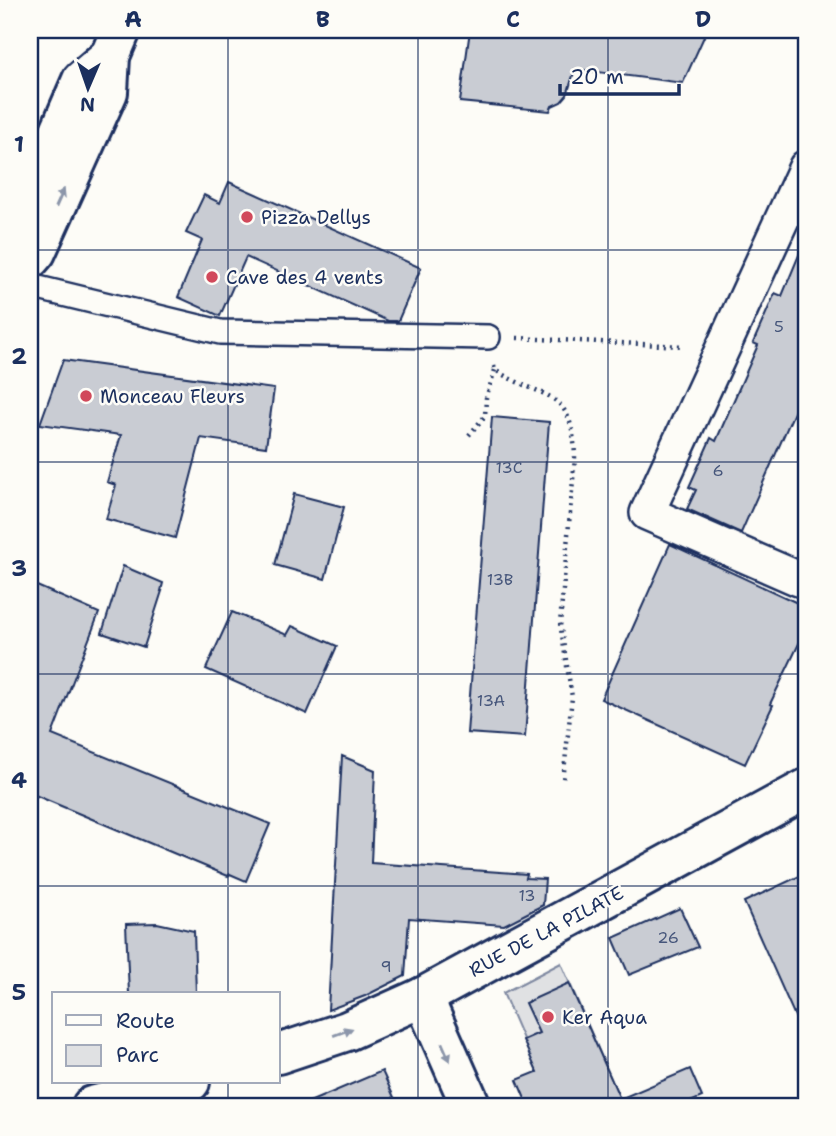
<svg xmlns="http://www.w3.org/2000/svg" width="836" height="1136" font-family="'Shantell Sans',sans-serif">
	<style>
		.green { fill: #e0e1e3; stroke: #7e88a0; stroke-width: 2 }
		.building { fill: #c9ccd3; stroke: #1b2f5e; stroke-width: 2 }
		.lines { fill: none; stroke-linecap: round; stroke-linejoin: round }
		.service-casing { stroke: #1b2f5e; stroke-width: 28 }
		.pedestrian-casing { stroke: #1b2f5e; stroke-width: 38 }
		.minor-casing { stroke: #1b2f5e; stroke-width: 44 }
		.primary-casing { stroke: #1b2f5e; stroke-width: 44 }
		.path { stroke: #1b2f5e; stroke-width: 4.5; stroke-dasharray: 2 5; stroke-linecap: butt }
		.service { stroke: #fdfcf7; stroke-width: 23 }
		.pedestrian { stroke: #fdfcf7; stroke-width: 33 }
		.minor { stroke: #fdfcf7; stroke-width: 38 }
		.primary { stroke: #fdfcf7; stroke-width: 38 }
		.oneway { fill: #8c96aa }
		.grid { fill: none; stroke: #1b2f5e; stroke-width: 2; stroke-opacity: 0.55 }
		.poi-dot { fill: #d1495b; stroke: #fdfcf7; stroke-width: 2.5 }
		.labels { text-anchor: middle; stroke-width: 5; stroke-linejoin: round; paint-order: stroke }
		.number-label { font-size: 16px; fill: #46567b }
		.poi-label { font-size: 19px; fill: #1b2f5e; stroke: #fdfcf7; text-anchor: start }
		.street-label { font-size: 19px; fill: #1b2f5e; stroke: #fdfcf7 }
		.neatline { fill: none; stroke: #1b2f5e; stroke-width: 2.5 }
		.grid-label { font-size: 23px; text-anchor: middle; font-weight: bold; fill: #1b2f5e }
	</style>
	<rect width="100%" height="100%" fill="#fdfcf7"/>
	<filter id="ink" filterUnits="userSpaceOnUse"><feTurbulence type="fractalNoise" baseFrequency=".0143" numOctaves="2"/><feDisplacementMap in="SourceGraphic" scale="14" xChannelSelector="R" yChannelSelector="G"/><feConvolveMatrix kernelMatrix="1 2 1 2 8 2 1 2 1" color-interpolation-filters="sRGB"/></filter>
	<g filter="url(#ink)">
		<!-- green -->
		<polygon class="green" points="561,963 623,1106 552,1106 503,993"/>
		<!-- building -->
		<g class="building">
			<polygon points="470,30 707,30 683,83 575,69 567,95 561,102 552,106 550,111 460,102"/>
			<polygon points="229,182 421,268 398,321 388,321 246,257 220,316 178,297 202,240 186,233 204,195 220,203"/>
			<polygon points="806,238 806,385 741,533 687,509 696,490 689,487 711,438 716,441 758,345 753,343 775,293 782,296"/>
			<polygon points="63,360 274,389 266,447 201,438 175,538 106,519 116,485 107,482 121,435 40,424"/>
			<polygon points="492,417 549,422 525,737 467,733"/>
			<polygon points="294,494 344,507 325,579 275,565"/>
			<polygon points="670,544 806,607 806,629 770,704 773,705 745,764 601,699"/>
			<polygon points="123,566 163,583 161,591 162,591 144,647 102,633"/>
			<polygon points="30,583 99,613 52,735 270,824 246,881 230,874 228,876 30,793"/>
			<polygon points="232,612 287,635 292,626 337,646 307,714 206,669"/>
			<polygon points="342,756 375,770 371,863 527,874 526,878 545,879 543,905 504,925 409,918 405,976 365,996 328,1010"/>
			<polygon points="806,873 806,1041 744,902"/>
			<polygon points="680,908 698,947 629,975 613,938"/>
			<polygon points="157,923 194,931 196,994 129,994 126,924"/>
			<polygon points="569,983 620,1099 690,1069 702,1097 681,1106 528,1106 517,1080 537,1072 523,1040 539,1033 525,1003"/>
			<polygon points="382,1071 398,1106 300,1106"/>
		</g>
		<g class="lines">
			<!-- service casing -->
			<g class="service-casing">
				<polyline id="service" points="30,286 220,332 488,337"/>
			</g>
			<!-- pedestrian casing -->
			<g class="pedestrian-casing">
				<polyline id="pedestrian" points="799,579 647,513 806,167"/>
			</g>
			<!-- minor casing -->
			<g class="minor-casing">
				<g id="minor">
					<polyline points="423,997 471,1106"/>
					<polyline points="278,1054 347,1031 423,997 806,789"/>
					<polyline points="92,1106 190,1082"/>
				</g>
			</g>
			<!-- primary casing -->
			<g class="primary-casing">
				<g id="primary">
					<polyline points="30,200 82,80 110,56"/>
					<polyline points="30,259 36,252 108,92 110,56 121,30"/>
				</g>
			</g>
			<!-- path -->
			<g class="path">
				<polyline points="517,338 683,346"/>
				<path d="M494,366L495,370C544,401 573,386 575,458L560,623L572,697L563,781"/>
				<polyline points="469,435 485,416 486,398 495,370"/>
			</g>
			<!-- service -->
			<use href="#service" class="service"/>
			<!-- pedestrian -->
			<use href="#pedestrian" class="pedestrian"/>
			<!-- minor -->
			<use href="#minor" class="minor"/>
			<!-- primary -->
			<use href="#primary" class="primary"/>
		</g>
		<!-- one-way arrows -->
		<defs><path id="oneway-solid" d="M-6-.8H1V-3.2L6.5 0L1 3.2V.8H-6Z" transform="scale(1.75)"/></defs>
		<g class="oneway">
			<use href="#oneway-solid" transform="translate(60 198) rotate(-66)"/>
			<use href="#oneway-solid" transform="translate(343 1032) rotate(-20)"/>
			<use href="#oneway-solid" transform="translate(446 1052) rotate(66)"/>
		</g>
	</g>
	<!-- grid -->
	<path class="grid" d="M228,30V994M418,30V1106M608,30V1106M30,250H806M30,462H806M30,674H806M30,886H806M228,1082V1106"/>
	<!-- markers -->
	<g class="poi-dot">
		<circle cx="247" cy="217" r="7"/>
		<circle cx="212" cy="277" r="7"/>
		<circle cx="86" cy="396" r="7"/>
		<circle cx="548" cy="1017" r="7"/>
	</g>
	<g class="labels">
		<!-- number labels -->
		<g class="number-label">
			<text x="779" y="332">5</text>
			<text x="509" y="473">13C</text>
			<text x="718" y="476">6</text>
			<text x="500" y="585">13B</text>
			<text x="491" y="706">13A</text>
			<text x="527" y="901">13</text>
			<text x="668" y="943">26</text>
			<text x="386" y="972">9</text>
		</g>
		<!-- poi labels -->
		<g class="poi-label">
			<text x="261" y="224">Pizza Dellys</text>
			<text x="226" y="284">Cave des 4 vents</text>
			<text x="100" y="403">Monceau Fleurs</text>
			<text x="562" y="1024">Ker Aqua</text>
		</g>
		<!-- street labels -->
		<g class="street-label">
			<text transform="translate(546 931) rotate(-28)" y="7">RUE DE LA PILATE</text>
		</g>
	</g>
	<!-- margin -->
	<rect width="836" height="1136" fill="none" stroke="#fdfcf7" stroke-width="77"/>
	<!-- legend -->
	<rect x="52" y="992" width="228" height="91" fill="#fdfcf7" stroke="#a3aaba" stroke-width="2"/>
	<rect x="66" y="1015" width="35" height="10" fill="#fdfcf7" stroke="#a3aaba" stroke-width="2"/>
	<text x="116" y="1028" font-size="21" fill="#1b2f5e">Route</text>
	<rect x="66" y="1045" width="35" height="21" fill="#e0e1e3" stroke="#a3aaba" stroke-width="2"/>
	<text x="116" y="1062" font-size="21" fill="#1b2f5e">Parc</text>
	<!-- north arrow -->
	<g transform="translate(88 88) rotate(182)" stroke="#fdfcf7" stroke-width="5" paint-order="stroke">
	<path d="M0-5L12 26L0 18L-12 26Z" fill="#1b2f5e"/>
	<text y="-10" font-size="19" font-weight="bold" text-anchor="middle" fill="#1b2f5e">N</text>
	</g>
	<!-- scale -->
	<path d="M560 84v10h119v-10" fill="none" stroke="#1b2f5e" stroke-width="3.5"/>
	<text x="570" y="84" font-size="21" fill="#1b2f5e" stroke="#fdfcf7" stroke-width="5" paint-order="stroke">20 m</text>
	<rect x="38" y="38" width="760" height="1060" class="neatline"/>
	<g class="grid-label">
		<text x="133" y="27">A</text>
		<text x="323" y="27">B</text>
		<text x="513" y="27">C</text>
		<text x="703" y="27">D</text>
		<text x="19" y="152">1</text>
		<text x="19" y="364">2</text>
		<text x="19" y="576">3</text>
		<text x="19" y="788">4</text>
		<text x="19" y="1000">5</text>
	</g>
</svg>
